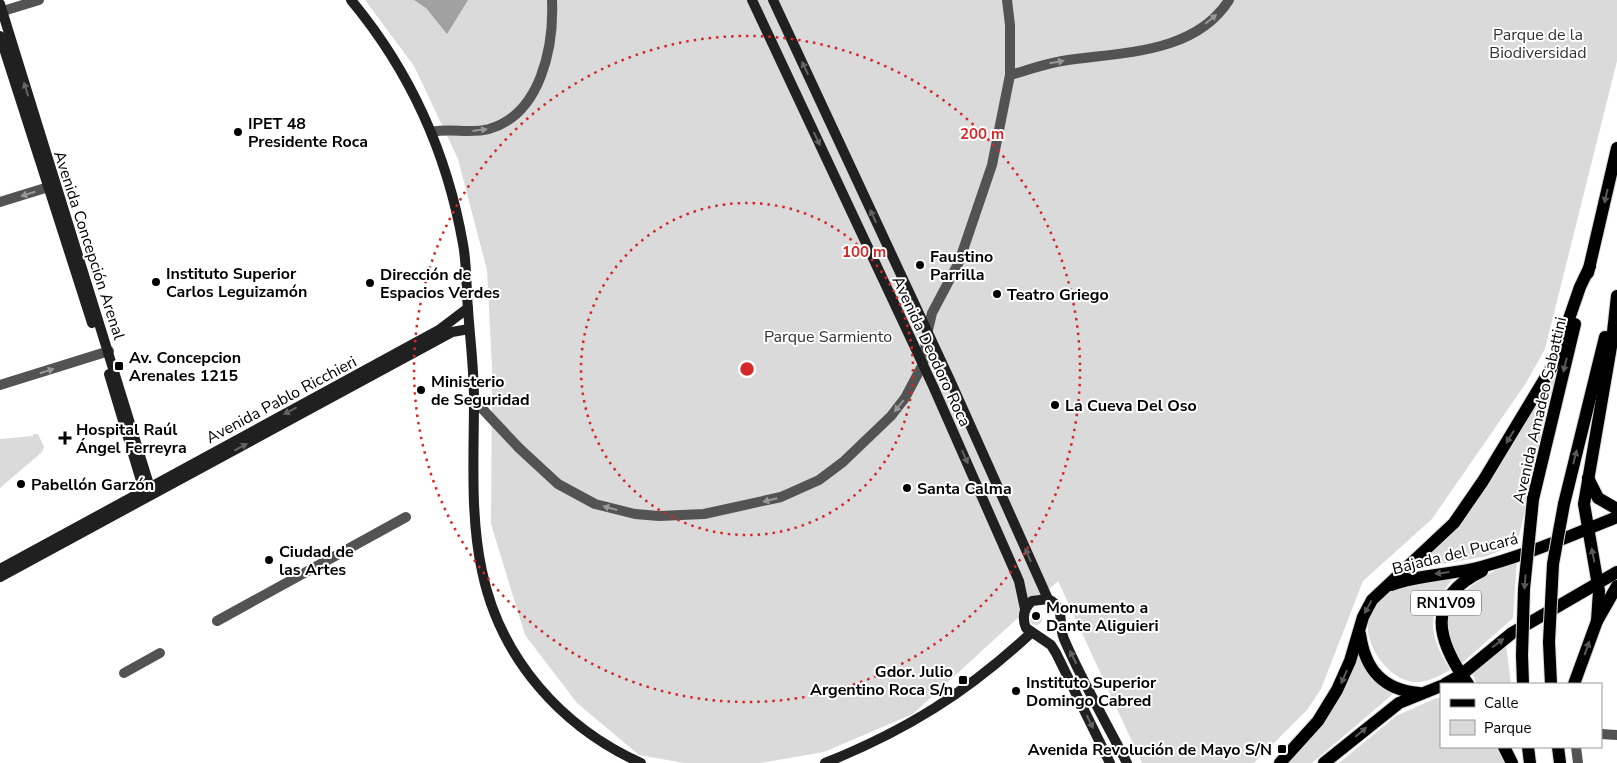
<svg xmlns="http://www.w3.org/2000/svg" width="1617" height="763" font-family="'Nunito Sans',sans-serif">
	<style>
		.green { fill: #dadada }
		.water { fill: #a1a1a1 }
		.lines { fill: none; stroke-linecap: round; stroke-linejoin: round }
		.primary-casing { stroke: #dbdbdb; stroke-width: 14 }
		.street { stroke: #535353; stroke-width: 10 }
		.secondary { stroke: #202020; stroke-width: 10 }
		.primary { stroke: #000; stroke-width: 12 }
		.primary-bridge-casing { stroke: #dbdbdb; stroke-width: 14; stroke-linecap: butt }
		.primary-bridge { stroke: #000; stroke-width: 12 }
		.oneway { fill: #989898 }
		.oneway2 { fill: #636363 }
		.oneway3 { fill: #595959 }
		.ring { fill: none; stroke: #d62828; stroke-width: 2.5; stroke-dasharray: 2.5 5 }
		.poi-dot { fill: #000; stroke: #fff; stroke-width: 2 }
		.labels { text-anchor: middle; stroke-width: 4; stroke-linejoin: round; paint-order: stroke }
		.shield { fill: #fff; stroke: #4c4c4c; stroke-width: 1 }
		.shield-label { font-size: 15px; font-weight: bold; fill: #000 }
		.park-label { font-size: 16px; fill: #313131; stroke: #fff }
		.poi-label { font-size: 16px; font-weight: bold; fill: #000; stroke: #fff; text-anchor: start }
		.street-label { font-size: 16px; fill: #000; stroke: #fff }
		.centre { fill: #d62828; stroke: #fff; stroke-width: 2.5 }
		.ring-label { font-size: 15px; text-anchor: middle; font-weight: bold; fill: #d62828; stroke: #fff; stroke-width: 4; stroke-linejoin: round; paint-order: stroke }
	</style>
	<rect width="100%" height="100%" fill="#fff"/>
	<!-- green -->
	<g class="green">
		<polygon points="365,0 1617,0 1617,61 1545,349 1526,383 1432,519 1363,581 1321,689 1307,710 1254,763 1142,763 1058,581 913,714 824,752 760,763 684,763 639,755 577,703 525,635 491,524 492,368 487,270 458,159 414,66"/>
		<polygon points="1563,354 1517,544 1487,556 1410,570 1444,539"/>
		<polygon points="33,434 38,434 44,447 42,452 0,488 0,439 33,436"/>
		<path d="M1517,560L1513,618L1461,664C1456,652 1448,640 1448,627C1446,594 1492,571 1517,560Z"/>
		<path d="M1452,579C1426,616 1428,632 1450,670C1439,676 1427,683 1414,682C1379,678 1349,620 1382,596C1403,581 1428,581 1452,579Z"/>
		<circle cx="1036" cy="619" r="6"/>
		<polygon points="1506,645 1511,684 1477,684 1472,673"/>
		<path d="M1358,655C1366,673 1377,682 1393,694L1312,763H1287C1321,733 1338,694 1358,655Z"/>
		<polygon points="1436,698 1441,698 1441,747 1496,747 1505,763 1339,763 1396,716"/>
	</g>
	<!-- water -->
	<polygon class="water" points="414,0 468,0 447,34 426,8"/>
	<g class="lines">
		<!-- primary casing -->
		<g class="primary-casing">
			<g id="primary">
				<polyline points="1588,273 1617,148"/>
				<polyline points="1588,478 1598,498 1617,509"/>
				<polyline points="1533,499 1575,324"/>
				<polyline points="1564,504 1605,337"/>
				<path d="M1391,585C1421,574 1451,575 1481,567C1527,555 1572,535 1617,517"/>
				<polyline points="1597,621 1599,591 1584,504 1612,341 1617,296"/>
				<path d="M1360,634C1365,669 1382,690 1419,693"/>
				<polyline points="1549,642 1551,684"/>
				<polyline points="1522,655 1523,684"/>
				<polyline points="1445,684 1461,675 1512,633 1617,572"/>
				<path d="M1468,684C1437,641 1424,599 1482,571"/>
				<polyline points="1574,684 1597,621 1617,586"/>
				<polyline points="1504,747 1512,763"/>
				<polyline points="1528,747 1530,763"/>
				<polyline points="1558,747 1560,763"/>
				<polyline points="1280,763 1318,721 1337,690 1350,661 1363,617 1372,600 1454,523 1483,481 1553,365 1580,287 1590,266"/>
				<polyline points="1324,763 1399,703 1441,686"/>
			</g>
		</g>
		<!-- street -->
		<g class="street">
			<polyline points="0,12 39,0"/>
			<path d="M1010,75C1028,70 1044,64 1062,61C1119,52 1194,55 1229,0"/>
			<path d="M432,132C451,128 470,134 489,129C541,114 554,47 552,0"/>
			<polyline points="0,202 55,185"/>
			<polyline points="0,385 109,351"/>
			<polyline points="474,400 519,448 558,484 595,504 635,514 659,516 704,514 781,497 819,480 843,462 891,416 905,398 923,364 927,334 932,313 959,262 992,165 1010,75 1010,25 1007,0"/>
			<polyline points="217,621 406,517"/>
			<polyline points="124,673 160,653"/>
			<polyline points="1601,734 1617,735"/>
			<polyline points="1576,747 1578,763"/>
		</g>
		<!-- secondary -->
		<g class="secondary">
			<path d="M351,0C410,71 447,153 463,244C467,265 466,287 468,309C470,339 474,369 474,399C474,454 470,517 482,571C500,658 561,727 641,763"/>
			<polyline points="752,0 933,386 1019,581 1025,609"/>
			<polyline points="773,0 950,380 1048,599"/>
			<polyline points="0,4 151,491"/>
			<polyline points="0,36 92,323"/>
			<polyline points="109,374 145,494"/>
			<polyline points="0,569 439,330 468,308"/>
			<polyline points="0,577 452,332 469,329"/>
			<path d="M825,763C907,730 966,693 1031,633"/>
			<path d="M1110,763L1056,653L1051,645L1026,628C1022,618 1023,609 1032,601L1048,599C1067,608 1057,623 1064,639C1082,681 1106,722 1127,763"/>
		</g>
		<!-- primary -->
		<use href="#primary" class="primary"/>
		<!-- primary-bridge casing -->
		<g class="primary-bridge-casing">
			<g id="primary-bridge">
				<polyline points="1549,642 1553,564 1564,504"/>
				<polyline points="1522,655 1524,589 1533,499"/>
			</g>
		</g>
		<!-- primary-bridge -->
		<use href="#primary-bridge" class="primary-bridge"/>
	</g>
	<!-- one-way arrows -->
	<defs><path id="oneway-solid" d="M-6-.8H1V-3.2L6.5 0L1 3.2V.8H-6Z" transform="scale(1.25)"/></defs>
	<g class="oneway">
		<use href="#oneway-solid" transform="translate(1211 19) rotate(-40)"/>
		<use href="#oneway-solid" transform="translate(1057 62) rotate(-10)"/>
		<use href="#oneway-solid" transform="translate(480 130) rotate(-7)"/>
		<use href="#oneway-solid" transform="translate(28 194) rotate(163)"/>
		<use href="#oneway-solid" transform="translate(47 371) rotate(-17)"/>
		<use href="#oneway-solid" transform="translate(899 406) rotate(128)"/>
		<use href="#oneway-solid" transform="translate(770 500) rotate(166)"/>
		<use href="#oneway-solid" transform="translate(610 508) rotate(-165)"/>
	</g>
	<g class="oneway2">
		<use href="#oneway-solid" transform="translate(805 68) rotate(-115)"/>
		<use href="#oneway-solid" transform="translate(26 89) rotate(-107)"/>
		<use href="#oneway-solid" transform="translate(817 139) rotate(65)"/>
		<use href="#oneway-solid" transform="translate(873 216) rotate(-115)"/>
		<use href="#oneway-solid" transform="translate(290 411) rotate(152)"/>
		<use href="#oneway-solid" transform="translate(241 447) rotate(-28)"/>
		<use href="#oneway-solid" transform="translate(965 457) rotate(66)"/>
		<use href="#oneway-solid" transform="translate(1028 555) rotate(-114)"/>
		<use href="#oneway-solid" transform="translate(1073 657) rotate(-117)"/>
		<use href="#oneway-solid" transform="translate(1090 722) rotate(64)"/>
	</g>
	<g class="oneway3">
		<use href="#oneway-solid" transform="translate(1606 196) rotate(103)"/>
		<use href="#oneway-solid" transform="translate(1565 365) rotate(104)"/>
		<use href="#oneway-solid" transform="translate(1510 437) rotate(122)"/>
		<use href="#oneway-solid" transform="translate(1575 457) rotate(-76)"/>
		<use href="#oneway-solid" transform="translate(1593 555) rotate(-101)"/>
		<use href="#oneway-solid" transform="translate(1442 573) rotate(173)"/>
		<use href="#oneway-solid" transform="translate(1525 582) rotate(95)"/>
		<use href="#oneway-solid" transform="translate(1368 607) rotate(118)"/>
		<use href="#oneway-solid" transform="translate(1498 643) rotate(-37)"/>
		<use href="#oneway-solid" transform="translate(1587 648) rotate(-70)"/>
		<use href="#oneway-solid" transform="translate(1344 677) rotate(113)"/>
		<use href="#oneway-solid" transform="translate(1361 732) rotate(-40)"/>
	</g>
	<!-- distance rings -->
	<g class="ring">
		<circle cx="747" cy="369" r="166"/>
		<circle cx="747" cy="369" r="333"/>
	</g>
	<!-- markers -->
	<g class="poi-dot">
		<circle cx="238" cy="132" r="5"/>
		<circle cx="920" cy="265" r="5"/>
		<circle cx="156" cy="282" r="5"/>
		<circle cx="370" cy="283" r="5"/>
		<circle cx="997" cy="294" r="5"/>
		<rect x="114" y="361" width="10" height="10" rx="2.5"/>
		<circle cx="421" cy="390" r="5"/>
		<circle cx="1055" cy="405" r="5"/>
		<path d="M62.5 430.5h5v5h5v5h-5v5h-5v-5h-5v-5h5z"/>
		<circle cx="21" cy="484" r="5"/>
		<circle cx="907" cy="488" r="5"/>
		<circle cx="269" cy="560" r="5"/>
		<circle cx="1036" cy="616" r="5"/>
		<rect x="958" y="675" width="10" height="10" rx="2.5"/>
		<circle cx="1016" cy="691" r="5"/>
		<rect x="1277" y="744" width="10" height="10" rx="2.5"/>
	</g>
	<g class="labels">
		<!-- shield labels -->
		<rect class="shield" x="1411" y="590.5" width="70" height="25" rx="4"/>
		<g class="shield-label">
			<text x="1446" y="608">RN1V09</text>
		</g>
		<!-- park labels -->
		<g class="park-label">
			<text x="1538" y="40">Parque de la<tspan x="1538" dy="18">Biodiversidad</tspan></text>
			<text x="828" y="342">Parque Sarmiento</text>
		</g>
		<!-- poi labels -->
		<g class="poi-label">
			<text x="248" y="129">IPET 48<tspan x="248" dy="18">Presidente Roca</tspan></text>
			<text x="930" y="262">Faustino<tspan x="930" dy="18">Parrilla</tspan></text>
			<text x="166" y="279">Instituto Superior<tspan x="166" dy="18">Carlos Leguizamón</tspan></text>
			<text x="380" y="280">Dirección de<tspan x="380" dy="18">Espacios Verdes</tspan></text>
			<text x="1007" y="300">Teatro Griego</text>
			<text x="129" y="363">Av. Concepcion<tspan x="129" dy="18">Arenales 1215</tspan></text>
			<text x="431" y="387">Ministerio<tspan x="431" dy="18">de Seguridad</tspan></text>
			<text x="1065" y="411">La Cueva Del Oso</text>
			<text x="76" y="435">Hospital Raúl<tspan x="76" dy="18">Ángel Ferreyra</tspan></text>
			<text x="31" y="490">Pabellón Garzón</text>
			<text x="917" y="494">Santa Calma</text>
			<text x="279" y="557">Ciudad de<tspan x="279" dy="18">las Artes</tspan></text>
			<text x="1046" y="613">Monumento a<tspan x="1046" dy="18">Dante Aliguieri</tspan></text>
			<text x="953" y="677" text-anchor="end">Gdor. Julio<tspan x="953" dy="18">Argentino Roca S/n</tspan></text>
			<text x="1026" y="688">Instituto Superior<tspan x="1026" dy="18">Domingo Cabred</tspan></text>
			<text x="1272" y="755" text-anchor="end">Avenida Revolución de Mayo S/N</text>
		</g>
		<!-- street labels -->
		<g class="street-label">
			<text transform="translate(90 245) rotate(72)" y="6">Avenida Concepción Arenal</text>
			<text transform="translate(932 351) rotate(65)" y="6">Avenida Deodoro Roca</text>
			<text transform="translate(281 399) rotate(-28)" y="6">Avenida Pablo Ricchieri</text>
			<text transform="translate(1539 410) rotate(-77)" y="6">Avenida Amadeo Sabattini</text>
			<text transform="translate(1455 553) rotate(-14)" y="6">Bajada del Pucará</text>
		</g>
	</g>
	<circle cx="747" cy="369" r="8" class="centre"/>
	<g class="ring-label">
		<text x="982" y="139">200 m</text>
		<text x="864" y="257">100 m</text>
	</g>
	<!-- legend -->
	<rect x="1440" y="683" width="162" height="65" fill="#ffffff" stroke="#999999"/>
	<rect x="1450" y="699" width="25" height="8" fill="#000000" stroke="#999999"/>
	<text x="1484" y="708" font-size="15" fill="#000000">Calle</text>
	<rect x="1450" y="720" width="25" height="15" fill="#dadada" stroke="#999999"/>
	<text x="1484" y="733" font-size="15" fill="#000000">Parque</text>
</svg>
